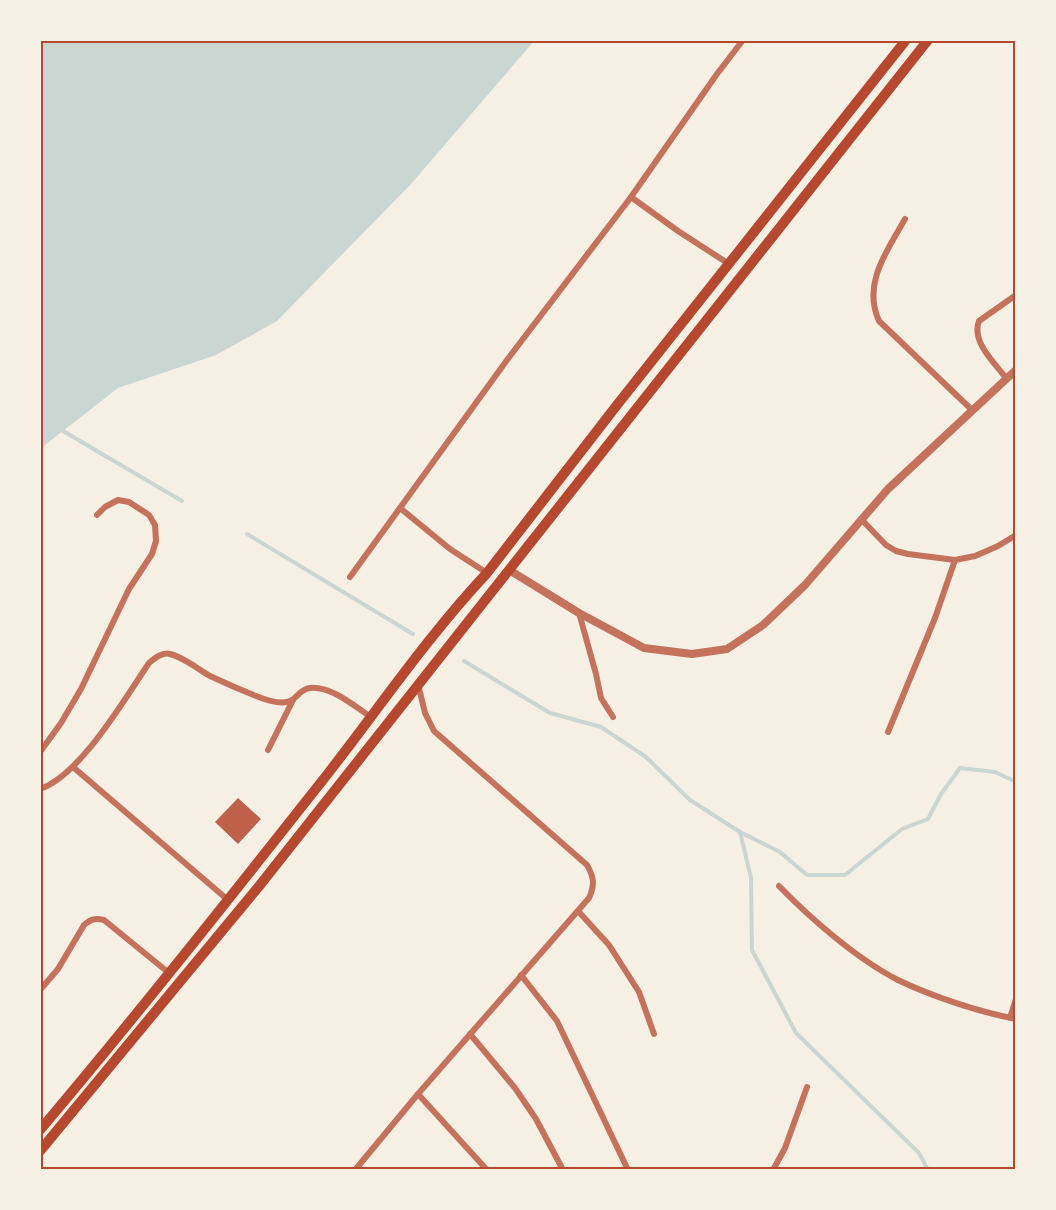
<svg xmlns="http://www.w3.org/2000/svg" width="1056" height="1210" font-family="'Archivo Narrow',sans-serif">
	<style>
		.water { fill: #c9d6d2 }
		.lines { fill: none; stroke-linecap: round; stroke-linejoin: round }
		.stream { stroke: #c9d6d2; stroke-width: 4 }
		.building { fill: #bf614a }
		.minor { stroke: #c5725c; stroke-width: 6 }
		.tertiary { stroke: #c5725c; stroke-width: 8 }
		.primary { stroke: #b5482f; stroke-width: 10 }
		.neatline { fill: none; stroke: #b5482f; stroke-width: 2 }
	</style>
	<rect width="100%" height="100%" fill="#f6efe4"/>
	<!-- water -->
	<polygon class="water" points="41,40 534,40 534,41 411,184 277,321 216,355 118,388 41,448"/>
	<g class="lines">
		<!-- stream -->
		<g class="stream">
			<polyline points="63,431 182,501"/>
			<polyline points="247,534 413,634"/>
			<polyline points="464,661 550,713 601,727 646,757 690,800 740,832 751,878 752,950 796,1033 919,1153 928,1170"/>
			<polyline points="740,832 780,852 807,875 845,875 902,829 928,819 941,794 960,768 995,772 1016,782"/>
		</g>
	</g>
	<!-- building -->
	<polygon class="building" points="238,798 261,819 238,844 215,822"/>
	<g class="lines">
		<!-- minor -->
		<g class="minor">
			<polyline points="631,197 678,231 729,264"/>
			<path d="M905,219C887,251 862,284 879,321L972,410"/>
			<path d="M1006,378C995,363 971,342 979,321L1016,295"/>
			<polyline points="400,508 450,549 487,573"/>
			<polyline points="861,519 886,545 896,551 908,554 955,560 975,556 998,546 1016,535"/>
			<polyline points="350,577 507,360 631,197 717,74 743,40"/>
			<polyline points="579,613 596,674 601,698 613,717"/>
			<polyline points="888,732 935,618 955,560"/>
			<polyline points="268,750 293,700"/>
			<polyline points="40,752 61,723 81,689 129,589 152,554 156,541 155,525 149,515 129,502 118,500 105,507 97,515"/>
			<polyline points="73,767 228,900"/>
			<path d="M40,789C81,775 125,698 149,663C155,658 162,652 170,654C183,657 198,669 210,676C225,683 241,690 256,696C266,700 283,706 292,700C298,696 301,689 310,688C332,686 354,706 371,717"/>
			<path d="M779,886C811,919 857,959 898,980C931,996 979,1012 1016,1019"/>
			<polyline points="578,911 609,945 639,992 654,1034"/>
			<polyline points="521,975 557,1021 628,1170"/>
			<path d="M40,990L58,969L84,925C91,919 95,918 104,920L169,973"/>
			<polyline points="1010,1018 1016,999"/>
			<polyline points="470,1034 515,1088 536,1119 563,1170"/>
			<polyline points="418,1094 487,1170"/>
			<path d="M355,1170L418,1094L589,898C595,885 594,877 587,865L434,731L425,713L418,684"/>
			<polyline points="773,1170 785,1148 807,1087"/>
		</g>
		<!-- tertiary -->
		<polyline class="tertiary" points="509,570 579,613 644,648 692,654 727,649 763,625 805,585 888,489 1016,370"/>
		<!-- primary -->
		<g class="primary">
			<path d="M40,1130C138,1014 232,895 326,776C379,708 428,636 487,573L617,405L906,40"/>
			<polyline points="40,1151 260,885 928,40"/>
		</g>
	</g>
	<!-- border -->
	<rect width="1056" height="1210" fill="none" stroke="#f6efe4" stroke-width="84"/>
	<rect x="42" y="42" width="972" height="1126" class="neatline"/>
</svg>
